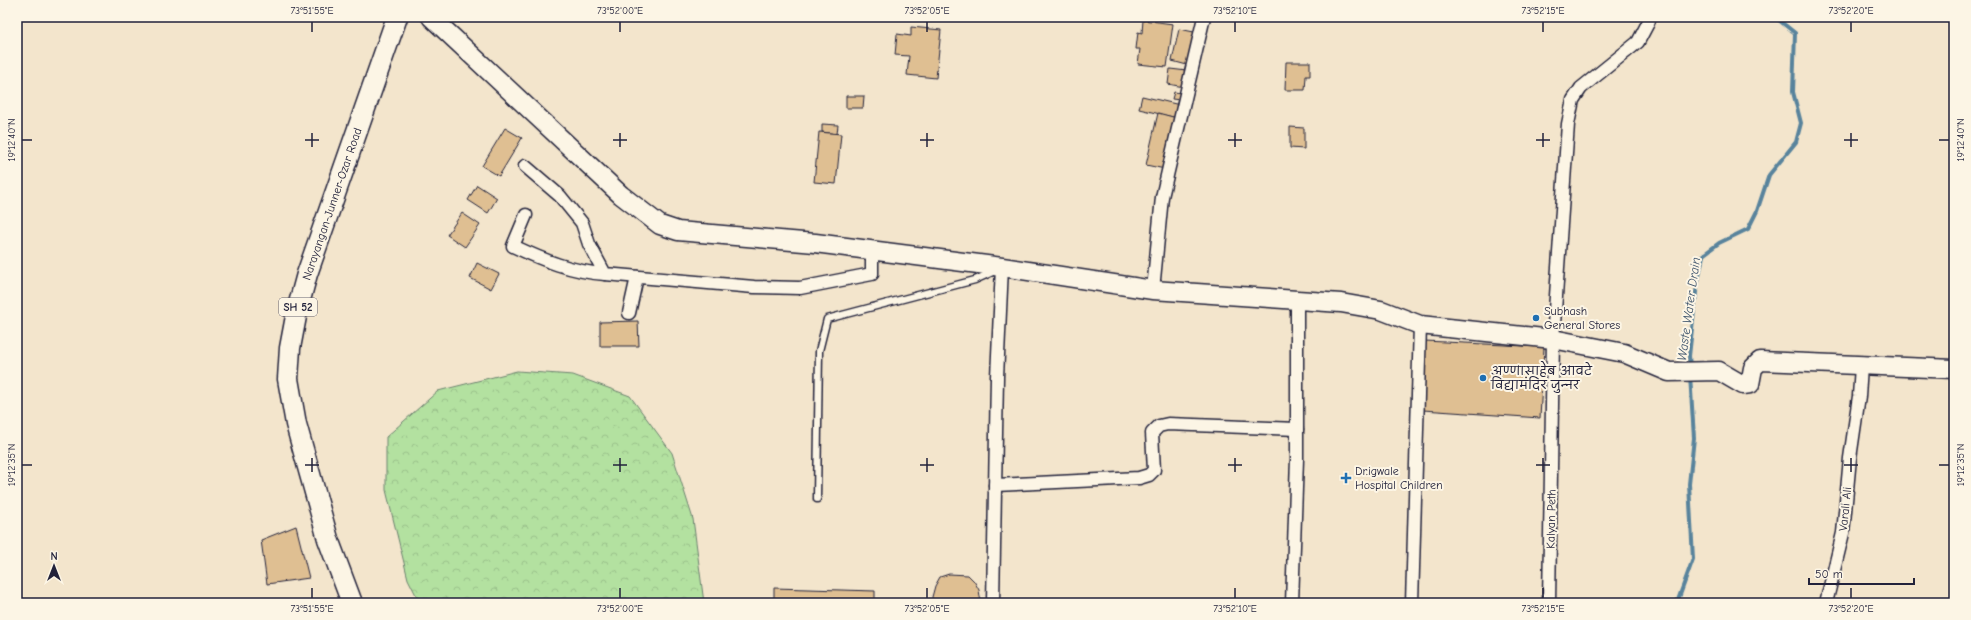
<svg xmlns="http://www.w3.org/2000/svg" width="1971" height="620" font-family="'Comic Neue','Playpen Sans Deva',sans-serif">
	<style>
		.park { fill: url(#park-crowns); stroke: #6a826e }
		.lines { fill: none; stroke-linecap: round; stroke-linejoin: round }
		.stream { stroke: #58839c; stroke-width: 4 }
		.building { fill: #dfbf92; stroke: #22223b }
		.lane-casing { stroke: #22223b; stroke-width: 9 }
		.street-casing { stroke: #22223b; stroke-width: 15 }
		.secondary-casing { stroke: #22223b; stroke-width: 21 }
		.primary-casing { stroke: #22223b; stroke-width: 23 }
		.lane { stroke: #fcf5e5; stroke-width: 6 }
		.street { stroke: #fcf5e5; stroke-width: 12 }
		.secondary { stroke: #fcf5e5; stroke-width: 18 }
		.primary { stroke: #fcf5e5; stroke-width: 20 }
		.ticks { fill: none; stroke: #22223b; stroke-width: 1.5 }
		.poi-dot { fill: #1f6fb2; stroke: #fcf5e5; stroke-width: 1.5 }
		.labels { text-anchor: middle; stroke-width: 4; stroke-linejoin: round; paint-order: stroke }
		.shield { fill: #fcf5e5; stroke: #63616e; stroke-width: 1 }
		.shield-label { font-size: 11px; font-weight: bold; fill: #22223b }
		.street-label { font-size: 12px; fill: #22223b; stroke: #fcf5e5 }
		.poi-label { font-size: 12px; fill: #22223b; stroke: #fcf5e5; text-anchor: start }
		.water-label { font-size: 13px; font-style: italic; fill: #3d536c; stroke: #fcf5e5 }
		.neatline { fill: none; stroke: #22223b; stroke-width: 1.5 }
		.ticks-label { font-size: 10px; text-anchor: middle; fill: #22223b }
	</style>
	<defs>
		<pattern id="park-crowns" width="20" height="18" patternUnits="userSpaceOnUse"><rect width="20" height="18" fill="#b3e1a0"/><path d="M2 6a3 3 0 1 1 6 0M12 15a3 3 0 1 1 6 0" fill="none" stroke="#9ac18b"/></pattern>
	</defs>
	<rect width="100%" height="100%" fill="#f3e5cc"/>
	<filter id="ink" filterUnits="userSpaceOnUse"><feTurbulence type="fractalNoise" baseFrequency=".025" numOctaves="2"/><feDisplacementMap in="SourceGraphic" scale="8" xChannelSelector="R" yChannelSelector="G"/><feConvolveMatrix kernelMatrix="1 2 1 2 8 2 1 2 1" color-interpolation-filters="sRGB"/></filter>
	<g filter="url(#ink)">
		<!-- park -->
		<polygon class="park" points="517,371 573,375 630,396 672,453 693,519 704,603 420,603 408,579 386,490 386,437 438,391"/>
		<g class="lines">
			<!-- stream -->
			<g class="stream">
				<polyline points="1690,366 1689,356 1696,292 1703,255 1719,243 1748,229 1757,211 1769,175 1796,142 1801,123 1793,92 1795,33 1775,17"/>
				<polyline points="1677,603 1693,559 1689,484 1694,438 1690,375"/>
			</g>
		</g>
		<!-- building -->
		<g class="building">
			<polygon points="1143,20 1173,24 1167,67 1138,64 1140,49 1136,49 1138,32 1142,33"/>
			<polygon points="911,27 941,30 936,78 907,75 909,56 895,55 897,34 911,36"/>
			<polygon points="1179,29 1194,32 1187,65 1172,61"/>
			<polygon points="1286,62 1310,62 1310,76 1306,76 1305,90 1285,90"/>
			<polygon points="1170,69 1187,71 1184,87 1168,84"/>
			<polygon points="1174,92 1181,93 1180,100 1172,99"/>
			<polygon points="846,96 864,96 863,108 846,108"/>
			<polygon points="1142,96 1180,105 1177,118 1139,109"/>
			<polygon points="1158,113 1177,118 1165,169 1146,165"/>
			<polygon points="822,124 838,125 837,134 822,132"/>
			<polygon points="1290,127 1304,128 1304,149 1290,148"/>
			<polygon points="505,128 522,138 499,176 482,166"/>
			<polygon points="819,132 841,134 836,184 814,182"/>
			<polygon points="477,185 497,198 488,213 468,200"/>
			<polygon points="462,213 480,225 465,247 447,235"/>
			<polygon points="477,263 499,274 491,289 470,278"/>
			<polygon points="638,321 639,346 600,346 600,322"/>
			<polygon points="1425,341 1544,347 1540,418 1423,410"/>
			<polygon points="296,526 309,578 267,584 261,540"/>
			<polygon points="949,574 968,575 974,581 979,590 981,603 933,603 932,597 935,586 940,577"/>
			<polygon points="774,588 875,591 875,603 774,603"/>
		</g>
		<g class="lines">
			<!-- lane casing -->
			<g class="lane-casing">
				<polyline id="lane" points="817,499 819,351 827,319 975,280 995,271"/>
			</g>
			<!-- street casing -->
			<g class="street-casing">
				<g id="street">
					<polyline points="525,166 560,196 582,223 589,244 605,274 754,287 800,288 872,274 872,251"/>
					<path d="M526,215L513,246C543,260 572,272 605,274"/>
					<polyline points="1153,290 1162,197 1204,17"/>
					<polyline points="629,313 637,277"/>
					<polyline points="995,485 1139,478 1149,475 1154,470 1152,433 1159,426 1168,424 1297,429"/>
					<polyline points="993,603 997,377 1002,267"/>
					<polyline points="1292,603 1297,459 1297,298"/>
					<polyline points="1412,603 1420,325"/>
					<polyline points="1549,603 1553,339 1568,124 1573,100 1581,88 1638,42 1648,23 1650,17"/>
					<polyline points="1826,603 1843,533 1850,458 1859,396 1861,366"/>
				</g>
			</g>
			<!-- secondary casing -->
			<g class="secondary-casing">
				<polyline id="secondary" points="431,17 621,195 660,225 678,231 815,243 1002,267 1153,290 1341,303 1381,310 1420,325 1553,339 1624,353 1669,372 1719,371 1743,385 1750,384 1753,368 1760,361 1954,369"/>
			</g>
			<!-- primary casing -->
			<g class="primary-casing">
				<polyline id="primary" points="352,603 328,539 296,424 288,379 290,348 297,311 307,274 397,17"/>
			</g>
			<!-- lane -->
			<use href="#lane" class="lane"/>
			<!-- street -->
			<use href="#street" class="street"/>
			<!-- secondary -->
			<use href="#secondary" class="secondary"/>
			<!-- primary -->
			<use href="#primary" class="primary"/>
		</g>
	</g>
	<!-- ticks -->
	<path class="ticks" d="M312,22V32M620,22V32M927,22V32M1235,22V32M1543,22V32M1851,22V32M312,133V147M620,133V147M927,133V147M1235,133V147M1543,133V147M1851,133V147M22,140H32M305,140H319M613,140H627M920,140H934M1228,140H1242M1536,140H1550M1844,140H1858M1939,140H1949M312,458V472M620,458V472M927,458V472M1235,458V472M1543,458V472M1851,458V472M22,465H32M305,465H319M613,465H627M920,465H934M1228,465H1242M1536,465H1550M1844,465H1858M1939,465H1949M312,588V598M620,588V598M927,588V598M1235,588V598M1543,588V598M1851,588V598"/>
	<!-- markers -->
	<g class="poi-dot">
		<circle cx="1536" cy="318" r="4"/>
		<circle cx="1483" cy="378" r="4"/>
		<path d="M1344 472h4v4h4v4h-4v4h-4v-4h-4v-4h4z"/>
	</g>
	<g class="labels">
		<!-- shield labels -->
		<rect class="shield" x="279" y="298" width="38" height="18" rx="3"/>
		<g class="shield-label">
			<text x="298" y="311">SH 52</text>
		</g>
		<!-- street labels -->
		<g class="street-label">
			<text transform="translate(332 204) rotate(-71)" y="4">Narayangan-Junner-Ozar Road</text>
			<text transform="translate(1845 509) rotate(-84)" y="4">Varali Ali</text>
			<text transform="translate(1551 519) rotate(-89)" y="4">Kalyan Peth</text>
		</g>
		<!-- poi labels -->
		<g class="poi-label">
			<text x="1544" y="315">Subhash<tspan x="1544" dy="14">General Stores</tspan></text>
			<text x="1491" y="375">अण्णासाहेब आवटे<tspan x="1491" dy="14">विद्यामंदिर जुन्नर</tspan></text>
			<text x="1355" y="475">Dr.igwale<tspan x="1355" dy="14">Hospital Children</tspan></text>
		</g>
		<!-- water labels -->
		<g class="water-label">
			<text transform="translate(1688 309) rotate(-82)" y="5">Waste Water Drain</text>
		</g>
	</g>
	<!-- margin -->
	<rect width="1971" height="620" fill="none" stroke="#fcf5e5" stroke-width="44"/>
	<!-- north arrow -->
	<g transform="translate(54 566)" stroke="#fcf5e5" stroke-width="3" paint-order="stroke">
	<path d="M0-3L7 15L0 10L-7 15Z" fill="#22223b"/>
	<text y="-6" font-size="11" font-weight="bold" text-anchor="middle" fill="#22223b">N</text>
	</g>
	<!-- scale -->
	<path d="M1809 578v6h105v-6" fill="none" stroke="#22223b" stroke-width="2"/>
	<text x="1815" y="578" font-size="12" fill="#22223b" stroke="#fcf5e5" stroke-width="3" paint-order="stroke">50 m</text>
	<rect x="22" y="22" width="1927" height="576" class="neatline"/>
	<g class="ticks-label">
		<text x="312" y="14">73°51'55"E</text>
		<text x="620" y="14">73°52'00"E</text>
		<text x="927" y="14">73°52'05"E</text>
		<text x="1235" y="14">73°52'10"E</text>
		<text x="1543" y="14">73°52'15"E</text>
		<text x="1851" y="14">73°52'20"E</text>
		<text transform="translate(11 140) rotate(-90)" y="4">19°12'40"N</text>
		<text transform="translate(1960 140) rotate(-90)" y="4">19°12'40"N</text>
		<text transform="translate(11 465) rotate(-90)" y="4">19°12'35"N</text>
		<text transform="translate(1960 465) rotate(-90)" y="4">19°12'35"N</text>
		<text x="312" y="612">73°51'55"E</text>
		<text x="620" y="612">73°52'00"E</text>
		<text x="927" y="612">73°52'05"E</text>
		<text x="1235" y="612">73°52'10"E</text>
		<text x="1543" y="612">73°52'15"E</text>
		<text x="1851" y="612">73°52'20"E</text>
	</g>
</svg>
